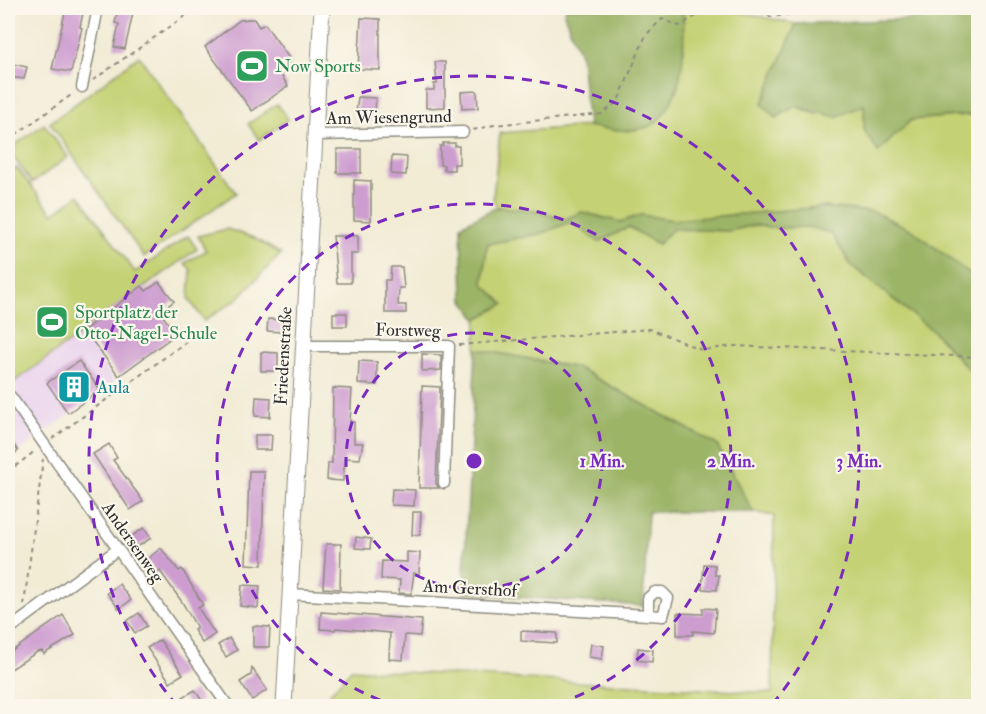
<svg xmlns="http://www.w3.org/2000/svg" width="986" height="714" font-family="'IM FELL Double Pica',serif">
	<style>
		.built { fill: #e9d2ee }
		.green { fill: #c4d274; stroke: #787e50; stroke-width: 1.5 }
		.forest { fill: #9bb466; stroke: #637048; stroke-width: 1.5 }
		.building { fill: #cd9dd0 }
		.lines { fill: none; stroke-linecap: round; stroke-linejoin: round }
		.street-casing { stroke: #8e8c80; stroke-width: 13 }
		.secondary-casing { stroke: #8e8c80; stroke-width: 17 }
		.path { stroke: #8e8c80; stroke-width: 2; stroke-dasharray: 4.5 4.5; stroke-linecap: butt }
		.street { stroke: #fff; stroke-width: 10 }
		.secondary { stroke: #fff; stroke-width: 15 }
		.ring { fill: none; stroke: #7b2cbf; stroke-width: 3; stroke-dasharray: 10 8 }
		.labels { text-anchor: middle; stroke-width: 4.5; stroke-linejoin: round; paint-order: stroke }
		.leisure-label { font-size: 18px; fill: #27864d; stroke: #fbf7ec; text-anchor: start }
		.street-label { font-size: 18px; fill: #2b2b2b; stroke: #fbf7ec }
		.culture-label { font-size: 18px; fill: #0d838f; stroke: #fbf7ec; text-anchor: start }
		.centre { fill: #7b2cbf; stroke: #fbf7ec; stroke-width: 3 }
		.ring-label { font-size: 18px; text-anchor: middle; font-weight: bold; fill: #7b2cbf; stroke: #fbf7ec; stroke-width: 4.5; stroke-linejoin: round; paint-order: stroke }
	</style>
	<rect width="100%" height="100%" fill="#fbf7ec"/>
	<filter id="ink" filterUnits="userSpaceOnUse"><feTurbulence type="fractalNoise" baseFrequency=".0167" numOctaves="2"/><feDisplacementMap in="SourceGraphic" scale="12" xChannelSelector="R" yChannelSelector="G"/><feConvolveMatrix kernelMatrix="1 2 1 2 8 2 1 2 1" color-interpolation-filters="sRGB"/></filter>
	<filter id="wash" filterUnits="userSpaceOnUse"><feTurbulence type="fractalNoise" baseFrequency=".008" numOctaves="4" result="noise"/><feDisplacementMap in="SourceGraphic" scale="24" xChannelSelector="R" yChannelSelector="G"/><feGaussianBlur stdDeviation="1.35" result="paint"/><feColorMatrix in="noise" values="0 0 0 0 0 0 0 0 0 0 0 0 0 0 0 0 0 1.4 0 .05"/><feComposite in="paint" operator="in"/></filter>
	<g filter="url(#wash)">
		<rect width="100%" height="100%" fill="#f2ecd5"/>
		<!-- built -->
		<polygon class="built" points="16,165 53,214 79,195 135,272 187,235 197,250 83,334 115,382 8,459 8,171"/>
		<!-- green -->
		<g class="green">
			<polygon points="683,8 720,8 796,24 762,104 795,106 816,114 864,104 878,151 911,120 978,114 978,280 824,207 673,220 641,215 620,222 582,212 565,219 531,210 497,207 493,198 500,133 588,126 628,131 678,90"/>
			<polygon points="139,56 236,193 144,257 50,123"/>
			<polygon points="277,104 288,119 259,140 248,124"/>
			<polygon points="44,124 68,157 32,183 8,150"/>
			<polygon points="17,168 53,214 79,195 135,272 188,236 197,249 14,382 8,372 8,174"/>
			<polygon points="570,221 599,242 629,227 658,244 672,229 729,231 755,225 777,228 809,227 831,233 851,265 934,332 978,379 978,706 319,706 351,669 772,693 774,516 753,512 717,445 578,368 476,349 477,319 504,304 483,284 487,244 543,233"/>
			<polygon points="227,229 254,238 281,254 236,300 204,321 189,299 191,270 185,263 206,251 198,236"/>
		</g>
		<!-- forest -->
		<g class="forest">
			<path d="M566,8H683C685,44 686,95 656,122C641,135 606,130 588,126L581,57L564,14Z"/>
			<polygon points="978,16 978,114 911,120 878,152 864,130 864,105 836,117 795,106 776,118 762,104 796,24"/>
			<polygon points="497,207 531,210 565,219 582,212 620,222 641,215 673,220 824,207 874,212 912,230 978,280 978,379 934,332 851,265 831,233 809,227 777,228 755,225 729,231 673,229 658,244 629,227 599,242 570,222 543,233 487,244 483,284 504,304 477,319 463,300 461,225"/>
			<polygon points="476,349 578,368 717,445 753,512 648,512 643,606 463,593"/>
		</g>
		<g id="blocks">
			<!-- building -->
			<g class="building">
				<polygon points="66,8 84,8 80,27 82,28 71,72 52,69"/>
				<polygon points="118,8 134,8 125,49 114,47 119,24 115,23"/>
				<polygon points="361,18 380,19 380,70 358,69"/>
				<polygon points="249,19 254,19 259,27 265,24 291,61 278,70 288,86 252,111 205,47 240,20"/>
				<polygon points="435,62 445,62 445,107 426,108 426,90 434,90 434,84 437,84"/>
				<polygon points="8,63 27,67 24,79 8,77"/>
				<polygon points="477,91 478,108 462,109 461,92"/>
				<polygon points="358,97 376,98 375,114 356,113"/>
				<polygon points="443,143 455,143 455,146 459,146 459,164 454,164 454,170 444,170 444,165 440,165 440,146 443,146"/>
				<rect x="337" y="149" width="24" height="24"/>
				<polygon points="392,156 407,157 406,175 391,174"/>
				<polygon points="354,180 371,181 371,221 354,220"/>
				<polygon points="333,236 358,236 358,254 351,254 351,283 337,283"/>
				<polygon points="391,267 402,267 404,288 399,288 398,305 406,305 406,313 385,313 385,280 390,280"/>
				<polygon points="159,282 174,301 160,312 176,334 119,376 84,330 142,286 146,291"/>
				<rect x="333" y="313" width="14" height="13"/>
				<polygon points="268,319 283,320 282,332 267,331"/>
				<polygon points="261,352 278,353 278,371 261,371"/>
				<polygon points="422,354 441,355 441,370 422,371"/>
				<polygon points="79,361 100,390 68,413 47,383"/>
				<polygon points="359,361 377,362 377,385 358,384"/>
				<polygon points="422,386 440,387 436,483 439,488 419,488"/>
				<polygon points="333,388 352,389 350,422 354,422 354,443 363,443 360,459 345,458 343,481 327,480 328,463 332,463"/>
				<polygon points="256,397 271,398 270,417 255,416"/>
				<polygon points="8,435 18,451 8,459"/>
				<polygon points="255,435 272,435 271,450 255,450"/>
				<polygon points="109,444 117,458 113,460 143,501 130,510 93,454"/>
				<polygon points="249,471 264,471 262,565 246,564"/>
				<polygon points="392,489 415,490 414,506 391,505"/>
				<polygon points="413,512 421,512 420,535 412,535"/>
				<polygon points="144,528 151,538 137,547 130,537"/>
				<polygon points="356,537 371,539 370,549 355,548"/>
				<polygon points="326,544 341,544 340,589 323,588"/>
				<polygon points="161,548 179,571 182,569 203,605 198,608 215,634 202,643 194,630 197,628 182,602 160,571 157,573 146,560"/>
				<polygon points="407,552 420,553 419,574 414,573 411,594 399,593 400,580 381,579 382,561 407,562"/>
				<polygon points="704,564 715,565 715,575 719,575 717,590 702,589"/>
				<polygon points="119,584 131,600 119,609 107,593"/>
				<polygon points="242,585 260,586 258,608 240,606"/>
				<polygon points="703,608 716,609 714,633 693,631 693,635 677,635 677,613 703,614"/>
				<polygon points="321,612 422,620 420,636 405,635 403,660 389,659 390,633 336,628 335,630 320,629"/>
				<polygon points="139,613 147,626 135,633 127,621"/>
				<polygon points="63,615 75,635 44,654 42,651 37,652 8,671 8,654"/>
				<polygon points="253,626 270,627 269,647 253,647"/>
				<polygon points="521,631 557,633 557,643 521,641"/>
				<polygon points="229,638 237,650 226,657 218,645"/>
				<polygon points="160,640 183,674 170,682 147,648"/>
				<polygon points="591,644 604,646 602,659 589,657"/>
				<polygon points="638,648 653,650 652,662 637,660"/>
				<polygon points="252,668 267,690 252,700 240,682 251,675"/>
				<polygon points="195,690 202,701 189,706 183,697"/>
			</g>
		</g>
	</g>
	<g filter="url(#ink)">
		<use href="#blocks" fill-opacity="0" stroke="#8e8c80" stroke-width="1.5"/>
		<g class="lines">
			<!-- street casing -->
			<g class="street-casing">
				<g id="street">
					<polyline points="82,87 98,8"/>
					<polyline points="315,135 463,132"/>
					<polyline points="303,346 449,346 444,483"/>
					<polyline points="11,397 228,706"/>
					<polyline points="290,594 648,615 663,616 668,598 662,592 655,592 648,598 648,615"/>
					<polyline points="8,630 118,549"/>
				</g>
			</g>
			<!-- secondary casing -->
			<g class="secondary-casing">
				<polyline id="secondary" points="284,706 322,8"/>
			</g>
			<!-- path -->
			<g class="path">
				<polyline points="742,8 772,17 831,8"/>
				<polyline points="93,80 197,8"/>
				<polyline points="473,130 494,125 602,114 618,101 646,35 662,19 679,26 710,8"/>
				<polyline points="8,140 74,93"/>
				<polyline points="459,345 650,329 702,350 735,346 978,357"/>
				<polyline points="52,439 186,342"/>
				<polyline points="8,472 35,451"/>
				<polyline points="24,605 43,459"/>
			</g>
			<!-- street -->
			<use href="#street" class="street"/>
			<!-- secondary -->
			<use href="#secondary" class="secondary"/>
		</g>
	</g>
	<!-- distance rings -->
	<g class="ring">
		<circle cx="474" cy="461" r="128"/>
		<path d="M397 706A257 257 0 1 1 551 706"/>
		<path d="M177 706A385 385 0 1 1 771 706"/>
	</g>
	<!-- icons -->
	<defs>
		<g id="stadium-square" transform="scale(1.725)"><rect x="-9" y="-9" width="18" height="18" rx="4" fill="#2e9e5b" stroke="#fbf7ec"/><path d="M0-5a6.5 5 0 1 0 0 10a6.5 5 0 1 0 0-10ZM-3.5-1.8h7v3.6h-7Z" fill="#fff"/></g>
		<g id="building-square" transform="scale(1.725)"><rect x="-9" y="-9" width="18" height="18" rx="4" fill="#0f9aa8" stroke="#fbf7ec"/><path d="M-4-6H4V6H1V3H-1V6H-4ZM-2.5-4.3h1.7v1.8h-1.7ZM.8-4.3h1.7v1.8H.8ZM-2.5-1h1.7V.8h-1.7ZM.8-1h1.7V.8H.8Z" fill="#fff"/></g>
	</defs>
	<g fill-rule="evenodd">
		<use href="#stadium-square" x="252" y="66"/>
		<use href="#stadium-square" x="52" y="322"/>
		<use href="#building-square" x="74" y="387"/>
	</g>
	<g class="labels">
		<!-- leisure labels -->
		<g class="leisure-label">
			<text x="275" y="72">Now Sports</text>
			<text x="75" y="318">Sportplatz der<tspan x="75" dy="21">Otto-Nagel-Schule</tspan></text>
		</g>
		<!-- street labels -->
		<g class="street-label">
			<text transform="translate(389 117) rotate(-1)" y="6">Am Wiesengrund</text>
			<text transform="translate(408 330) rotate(1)" y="6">Forstweg</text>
			<text transform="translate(283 356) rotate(-87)" y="6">Friedenstraße</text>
			<text transform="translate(133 542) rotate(55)" y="6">Andersenweg</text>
			<text transform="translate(470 588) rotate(3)" y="6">Am Gersthof</text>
		</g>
		<!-- culture labels -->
		<g class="culture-label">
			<text x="97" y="393">Aula</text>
		</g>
	</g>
	<circle cx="474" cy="461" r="9" class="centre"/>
	<g class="ring-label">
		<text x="602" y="467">1 Min.</text>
		<text x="731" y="467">2 Min.</text>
		<text x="859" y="467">3 Min.</text>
	</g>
	<!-- margin -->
	<rect width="986" height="714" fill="none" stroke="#fbf7ec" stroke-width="30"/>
</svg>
